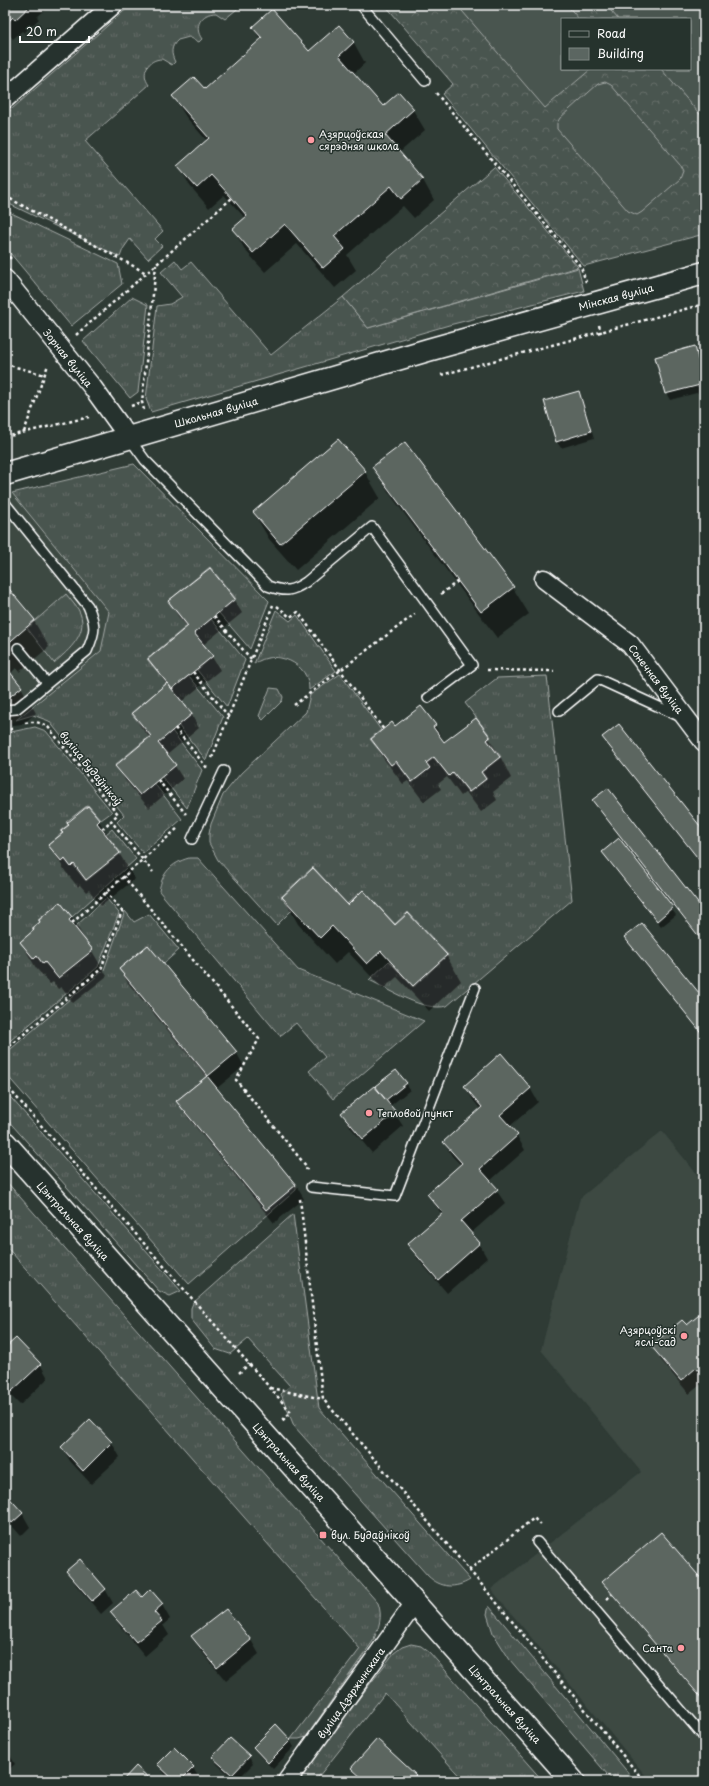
<svg xmlns="http://www.w3.org/2000/svg" width="709" height="1786" font-family="'Playpen Sans',sans-serif">
	<style>
		.built { fill: #3c4842 }
		.grass { fill: url(#grass-tufts); stroke: #a4aaa7 }
		.forest { fill: url(#forest-crowns); stroke: #a4aaa7; fill-rule: evenodd }
		.garden { fill: #4a544f; stroke: #a4aaa7 }
		.shadow { fill: #0007 }
		.building { fill: #5b6661; stroke: #fff }
		.lines { fill: none; stroke-linecap: round; stroke-linejoin: round }
		.lane-casing { stroke: #fff; stroke-width: 12 }
		.street-casing { stroke: #fff; stroke-width: 21 }
		.secondary-casing { stroke: #fff; stroke-width: 25 }
		.path { stroke: #fff; stroke-width: 2.5; stroke-dasharray: 3 3; stroke-linecap: butt }
		.lane { stroke: #26332d; stroke-width: 9 }
		.street { stroke: #26332d; stroke-width: 18 }
		.secondary { stroke: #26332d; stroke-width: 22 }
		.poi-dot { fill: #ff9aa2; stroke: #26332d; stroke-width: 1.5 }
		.labels { text-anchor: middle; stroke-width: 3; stroke-linejoin: round; paint-order: stroke }
		.poi-label { font-size: 10px; fill: #fff; stroke: #26332d; text-anchor: start }
		.street-label { font-size: 10px; fill: #fff; stroke: #26332d }
	</style>
	<defs>
		<pattern id="grass-tufts" width="24" height="20" patternUnits="userSpaceOnUse"><rect width="24" height="20" fill="#4a544f"/><path d="M3 7l-1-3M5 7V3M7 7l1-3M15 17l-1-3M17 17v-4M19 17l1-3" fill="none" stroke="#656e69"/></pattern>
		<pattern id="forest-crowns" width="20" height="18" patternUnits="userSpaceOnUse"><rect width="20" height="18" fill="#4a544f"/><path d="M2 6a3 3 0 1 1 6 0M12 15a3 3 0 1 1 6 0" fill="none" stroke="#656e69"/></pattern>
	</defs>
	<rect width="100%" height="100%" fill="#2f3b35"/>
	<filter id="ink" filterUnits="userSpaceOnUse"><feTurbulence type="fractalNoise" baseFrequency=".025" numOctaves="2"/><feDisplacementMap in="SourceGraphic" scale="8" xChannelSelector="R" yChannelSelector="G"/><feConvolveMatrix kernelMatrix="1 2 1 2 8 2 1 2 1" color-interpolation-filters="sRGB"/></filter>
	<g filter="url(#ink)">
		<!-- built -->
		<g class="built">
			<polygon points="12,493 109,612 102,650 5,729 5,495"/>
			<polygon points="662,1131 704,1183 704,1781 650,1781 491,1589 641,1472 541,1350 580,1198"/>
		</g>
		<!-- grass -->
		<g class="grass">
			<path d="M131,5H242L225,19L216,13C201,13 193,27 202,39L199,42L189,37L178,40C170,47 171,54 175,62L172,65L162,59C148,59 140,73 149,85L85,141L163,231L155,239L162,246L148,259L130,239L123,249L120,257L5,202V115Z"/>
			<polygon points="5,210 118,264 122,284 71,326 5,247"/>
			<polygon points="175,260 182,269 191,262 271,355 343,297 368,328 578,268 584,291 449,325 151,412 146,399 157,306 170,304 182,297 161,272"/>
			<polygon points="132,297 148,305 138,392 130,398 83,341"/>
			<polygon points="134,464 269,601 250,649 219,613 236,599 210,567 168,601 187,626 147,659 167,683 131,713 150,736 115,765 140,795 154,783 182,819 143,853 117,822 124,815 49,721 33,715 16,720 101,651 109,612 12,493"/>
			<path d="M66,594C70,599 74,604 78,609C91,632 69,650 54,663L27,628Z"/>
			<path d="M276,610L290,621L297,615L336,671L309,690C310,663 275,648 254,664Z"/>
			<polygon points="211,619 245,660 227,707 197,670 213,656 194,633"/>
			<path d="M340,674L381,730L370,739L391,765L396,762L412,783L430,768L427,763L434,758L449,776L453,773L469,793L487,779L482,772L501,757L488,740L491,737L465,703L497,678L547,676L572,900L447,1006C423,1012 391,990 369,980L389,961L413,987L448,955L408,912L395,924L363,890L347,904L313,867L281,897L292,910L277,925L218,860L209,843V834L211,824L223,795L241,773L306,712L310,695Z"/>
			<polygon points="189,676 223,717 206,760 178,725 193,714 172,689"/>
			<polygon points="270,688 279,689 283,697 282,701 263,720 259,716"/>
			<polygon points="35,727 46,731 112,812 101,820 88,805 66,822 68,825 60,831 62,833 48,845 62,862 65,860 71,867 73,865 86,881 121,853 106,834 112,829 136,859 72,917 60,902 38,920 40,922 32,928 34,930 20,942 34,959 37,957 43,964 93,950 75,927 106,898 119,913 98,967 5,1045 5,737 11,732"/>
			<polygon points="172,731 202,770 187,808 162,777 176,765 157,743"/>
			<path d="M189,858H198L298,970L424,1021L333,1099L309,1071L325,1057L296,1023L280,1036L159,891C162,873 171,863 189,858Z"/>
			<polygon points="125,911 134,922 149,914 179,950 163,964 148,945 119,969 207,1076 176,1101 266,1210 296,1185 296,1190 189,1284 5,1073 5,1054 104,970"/>
			<polygon points="5,1091 181,1291 170,1296 159,1291 5,1117"/>
			<path d="M5,1180L378,1603C383,1617 379,1627 373,1641L306,1737L299,1739H291L360,1649L5,1245Z"/>
			<path d="M293,1214L319,1408L470,1580C455,1589 441,1588 428,1576L294,1426L281,1394L290,1386L248,1339L230,1354L215,1349L191,1319V1308L193,1303Z"/>
			<polygon points="489,1606 635,1781 613,1781 510,1660 493,1633 487,1614"/>
			<polygon points="411,1644 421,1646 430,1653 543,1781 464,1781 385,1693 315,1781 295,1781 394,1653 402,1647"/>
		</g>
		<!-- forest -->
		<g class="forest">
			<path d="M385,5H704V234L584,266L442,94L453,84ZM562,19H690V69H562Z"/>
			<polygon points="494,167 578,267 368,328 343,297"/>
		</g>
		<!-- garden -->
		<g class="garden">
			<polygon points="457,5 567,5 579,19 562,19 562,69 591,69 545,108"/>
			<polygon points="606,5 704,5 704,119 661,69 690,69 690,19 618,19"/>
			<polygon points="605,82 611,85 680,165 683,171 680,179 642,212 637,215 628,211 557,129 557,123 560,118 598,84"/>
		</g>
		<!-- shadow -->
		<g class="shadow">
			<polygon points="5,5 44,5 46,9 37,17 39,19 24,33 22,31 13,39 5,30"/>
			<polygon points="339,26 354,43 365,63 353,74 382,108 399,93 413,110 425,130 399,153 423,180 434,200 414,218 403,206 347,255 356,270 335,288 297,244 265,272 245,250 234,230 246,219 224,195 209,208 190,186 179,166 207,141 186,117 174,97 205,90 261,41 253,27 309,53"/>
			<polygon points="694,348 698,354 704,378 704,391 670,400 666,393"/>
			<polygon points="578,392 582,399 594,438 561,448 557,442"/>
			<polygon points="405,443 513,588 529,614 497,638 389,493 374,467"/>
			<polygon points="365,472 380,498 296,570 269,539 254,513"/>
			<polygon points="210,569 234,600 242,613 203,645 212,657 220,670 181,702 191,714 199,728 167,755 175,766 183,779 149,808 125,780 117,766 150,738 141,727 133,713 167,685 149,659 188,628 178,616 170,602"/>
			<polygon points="5,586 34,621 49,647 19,672 16,668 10,674 21,687 36,713 23,724 5,726"/>
			<polygon points="435,726 445,743 489,738 501,758 511,778 493,792 497,800 481,812 466,792 461,796 447,777 438,784 441,789 424,802 408,781 403,784 384,759 372,739 395,727"/>
			<polygon points="603,737 704,833 704,867 607,744"/>
			<polygon points="593,800 704,913 704,944 597,807"/>
			<polygon points="99,821 135,879 101,906 89,890 86,892 80,885 78,887 65,871 50,845"/>
			<polygon points="619,840 676,915 661,927 607,859"/>
			<polygon points="283,897 395,926 446,955 461,981 429,1011 397,977 383,989 348,952 335,964 298,924"/>
			<polygon points="60,903 72,918 107,976 73,1003 61,987 58,989 53,982 50,984 36,968 21,942 35,931"/>
			<polygon points="625,938 704,1000 704,1036 629,944"/>
			<polygon points="120,969 236,1052 244,1066 216,1089 296,1185 304,1199 274,1223 186,1115 178,1101 207,1077 128,983"/>
			<polygon points="406,1084 410,1090 390,1106 403,1126 372,1153 351,1128 343,1114 379,1091"/>
			<polygon points="465,1086 530,1088 538,1102 509,1127 517,1136 525,1150 490,1181 505,1203 470,1234 479,1244 487,1258 447,1293 417,1258 409,1244 442,1215 428,1194 461,1165 452,1156 444,1142 481,1110 473,1100"/>
			<polygon points="704,1312 704,1382 689,1394 661,1360 653,1346 687,1327"/>
			<polygon points="5,1350 40,1364 48,1378 20,1405 5,1390"/>
			<polygon points="90,1420 112,1443 120,1457 91,1484 70,1461 62,1447"/>
			<polygon points="5,1494 22,1513 30,1527 21,1536 5,1518"/>
			<polygon points="68,1571 105,1589 113,1603 101,1614 76,1585"/>
			<polygon points="604,1582 704,1584 704,1702 608,1589"/>
			<polygon points="142,1598 162,1605 170,1619 163,1625 169,1635 145,1656 120,1626 112,1612"/>
			<polygon points="226,1610 251,1640 259,1654 226,1681 201,1651 193,1637"/>
			<polygon points="290,1740 294,1747 273,1769 258,1754 254,1747"/>
			<polygon points="5,1747 15,1764 5,1773"/>
			<polygon points="213,1757 249,1757 253,1764 236,1781 217,1764"/>
			<polygon points="158,1764 193,1768 201,1781 169,1781"/>
			<polygon points="352,1768 415,1775 418,1781 363,1781 356,1774"/>
		</g>
		<!-- building -->
		<g class="building">
			<polygon points="5,5 31,5 15,20 13,17 5,25"/>
			<polygon points="272,9 309,51 339,25 354,42 339,56 383,106 399,92 414,109 385,135 423,179 401,199 391,186 334,236 345,249 323,268 285,224 253,253 232,229 247,216 232,198 211,175 197,188 177,166 209,138 172,96 194,77 205,89 262,38 252,27"/>
			<polygon points="695,346 704,384 665,394 655,357"/>
			<polygon points="579,391 591,431 556,442 544,401"/>
			<polygon points="338,439 366,471 280,544 253,512"/>
			<polygon points="405,442 514,587 481,612 372,467"/>
			<polygon points="210,568 235,599 194,633 213,656 172,689 148,659 188,626 168,601"/>
			<polygon points="5,584 35,620 5,646"/>
			<polygon points="5,666 22,687 8,698 5,699"/>
			<polygon points="167,683 192,714 158,743 176,765 140,795 115,766 151,736 132,713"/>
			<polygon points="421,706 436,725 433,727 444,742 476,718 490,737 487,740 500,757 481,772 486,779 469,792 453,772 449,776 434,757 426,763 430,768 412,782 396,761 391,765 371,739 392,722 395,726"/>
			<polygon points="619,724 704,831 704,866 602,737"/>
			<polygon points="608,788 704,911 704,943 592,800"/>
			<polygon points="88,806 100,820 97,823 120,853 86,880 74,864 71,867 65,859 62,862 48,845 63,833 61,831 69,825 67,823"/>
			<polygon points="619,838 673,907 657,921 602,852"/>
			<polygon points="313,868 348,905 363,890 395,925 408,913 447,955 413,986 381,951 367,964 332,926 320,938 282,897"/>
			<polygon points="60,902 72,917 69,920 93,950 58,978 45,962 43,964 37,956 34,959 20,942 34,930 33,928 40,922 39,920"/>
			<polygon points="642,923 704,999 704,1036 624,937"/>
			<polygon points="148,945 237,1052 208,1076 119,969"/>
			<polygon points="501,1053 531,1088 500,1115 518,1135 480,1169 498,1189 461,1221 480,1243 438,1280 407,1244 443,1213 427,1194 462,1163 443,1142 482,1107 464,1086"/>
			<polygon points="396,1070 407,1083 386,1100 375,1086"/>
			<polygon points="207,1076 296,1185 266,1210 176,1101"/>
			<polygon points="374,1086 396,1112 363,1139 341,1113"/>
			<polygon points="704,1311 704,1377 696,1368 681,1381 651,1346 682,1320 687,1325"/>
			<polygon points="16,1338 41,1364 11,1392 5,1386 5,1348"/>
			<polygon points="90,1419 112,1442 83,1471 61,1447"/>
			<polygon points="5,1493 23,1513 12,1523 5,1515"/>
			<polygon points="661,1532 704,1582 704,1701 602,1582"/>
			<polygon points="80,1559 106,1589 92,1601 66,1571"/>
			<polygon points="150,1589 163,1604 154,1612 162,1621 136,1642 110,1612 136,1590 142,1597"/>
			<polygon points="226,1609 251,1640 217,1668 191,1636"/>
			<polygon points="276,1724 291,1740 268,1763 253,1747"/>
			<polygon points="230,1738 250,1756 232,1775 212,1757"/>
			<polygon points="377,1739 416,1775 410,1781 365,1781 351,1768"/>
			<polygon points="174,1747 194,1767 180,1781 175,1781 157,1764"/>
			<polygon points="136,1766 152,1781 122,1781"/>
		</g>
		<g class="lines">
			<!-- lane casing -->
			<g class="lane-casing">
				<g id="lane">
					<polyline points="361,5 425,81"/>
					<path d="M129,438L145,460L268,586C285,592 291,592 306,582L372,527L472,665L428,698"/>
					<path d="M5,503L88,606C96,625 96,631 87,651L16,709L5,710"/>
					<polyline points="18,648 47,683"/>
					<polyline points="559,711 598,679 681,717"/>
					<polyline points="192,839 224,771"/>
					<polyline points="311,1187 395,1196 475,988"/>
					<polyline points="537,1542 704,1737"/>
				</g>
			</g>
			<!-- street casing -->
			<g class="street-casing">
				<g id="street">
					<polyline points="5,99 113,5"/>
					<polyline points="5,279 93,388 129,438"/>
					<polyline points="544,579 630,644 704,742"/>
					<polyline points="287,1781 414,1604"/>
				</g>
			</g>
			<!-- secondary casing -->
			<g class="secondary-casing">
				<g id="secondary">
					<polyline points="5,474 428,350 704,273"/>
					<polyline points="5,1143 573,1781"/>
				</g>
			</g>
			<!-- path -->
			<g class="path">
				<polyline points="436,93 581,267 586,282"/>
				<polyline points="5,196 146,273"/>
				<polyline points="5,252 11,259"/>
				<polyline points="599,325 601,333"/>
				<polyline points="76,335 232,198"/>
				<polyline points="5,364 45,375"/>
				<polyline points="441,375 704,304"/>
				<polyline points="131,406 142,402"/>
				<polyline points="144,410 142,402 156,265"/>
				<polyline points="24,432 48,365"/>
				<polyline points="5,437 89,417"/>
				<polyline points="441,594 458,581"/>
				<polyline points="277,606 290,617 298,612 384,730"/>
				<polyline points="214,616 251,659"/>
				<polyline points="487,670 554,671"/>
				<polyline points="193,672 229,717"/>
				<polyline points="294,705 415,614"/>
				<path d="M25,723C34,721 40,722 48,727L118,814L111,821L153,872"/>
				<polyline points="175,728 207,768"/>
				<polyline points="5,733 15,727"/>
				<polyline points="212,758 273,605"/>
				<polyline points="158,780 186,814"/>
				<polyline points="102,829 111,821"/>
				<polyline points="123,876 259,1039 236,1080 307,1167 306,1171"/>
				<polyline points="72,923 179,827"/>
				<polyline points="5,1050 101,969 122,911 106,892"/>
				<polyline points="5,1084 291,1412 282,1421"/>
				<polyline points="300,1199 323,1399 482,1585 644,1781"/>
				<polyline points="239,1373 249,1364"/>
				<polyline points="270,1388 323,1399"/>
				<polyline points="469,1570 534,1518 540,1525"/>
				<polyline points="607,1599 612,1594"/>
			</g>
			<!-- lane -->
			<use href="#lane" class="lane"/>
			<!-- street -->
			<use href="#street" class="street"/>
			<!-- secondary -->
			<use href="#secondary" class="secondary"/>
		</g>
	</g>
	<!-- markers -->
	<g class="poi-dot">
		<circle cx="311" cy="140" r="4"/>
		<circle cx="369" cy="1113" r="4"/>
		<circle cx="684" cy="1336" r="4"/>
		<rect x="319" y="1531" width="8" height="8" rx="2"/>
		<circle cx="681" cy="1648" r="4"/>
	</g>
	<g class="labels">
		<!-- poi labels -->
		<g class="poi-label">
			<text x="319" y="138">Азярцоўская<tspan x="319" dy="12">сярэдняя школа</tspan></text>
			<text x="377" y="1117">Тепловой пункт</text>
			<text x="676" y="1334" text-anchor="end">Азярцоўскі<tspan x="676" dy="12">яслі-сад</tspan></text>
			<text x="331" y="1539">вул. Будаўнікоў</text>
			<text x="673" y="1652" text-anchor="end">Санта</text>
		</g>
		<!-- street labels -->
		<g class="street-label">
			<text transform="translate(616 297) rotate(-15)" y="4">Мінская вуліца</text>
			<text transform="translate(68 358) rotate(51)" y="4">Зорная вуліца</text>
			<text transform="translate(216 412) rotate(-16)" y="4">Школьная вуліца</text>
			<text transform="translate(656 679) rotate(53)" y="4">Сонечная вуліца</text>
			<text transform="translate(91 768) rotate(51)" y="4">вуліца Будаўнікоў</text>
			<text transform="translate(73 1221) rotate(48)" y="4">Цэнтральная вуліца</text>
			<text transform="translate(289 1462) rotate(48)" y="4">Цэнтральная вуліца</text>
			<text transform="translate(351 1693) rotate(-55)" y="4">вуліца Дзяржынскага</text>
			<text transform="translate(505 1704) rotate(48)" y="4">Цэнтральная вуліца</text>
		</g>
	</g>
	<!-- margin -->
	<rect width="709" height="1786" fill="none" stroke="#26332d" stroke-width="20"/>
	<rect x="10" y="10" width="689" height="1766" fill="none" stroke="#fff" stroke-width="1.5" filter="url(#ink)"/>
	<!-- legend -->
	<rect x="561" y="18" width="130" height="52" fill="#26332d" stroke="#7d8581"/>
	<rect x="569" y="31" width="20" height="6" fill="#26332d" stroke="#7d8581"/>
	<text x="597" y="38" font-size="12" fill="#ffffff">Road</text>
	<rect x="569" y="48" width="20" height="12" fill="#5b6661" stroke="#7d8581"/>
	<text x="597" y="58" font-size="12" fill="#ffffff">Building</text>
	<!-- scale -->
	<path d="M20 36v6h69v-6" fill="none" stroke="#ffffff" stroke-width="2"/>
	<text x="26" y="36" font-size="12" fill="#ffffff" stroke="#26332d" stroke-width="3" paint-order="stroke">20 m</text>
</svg>
